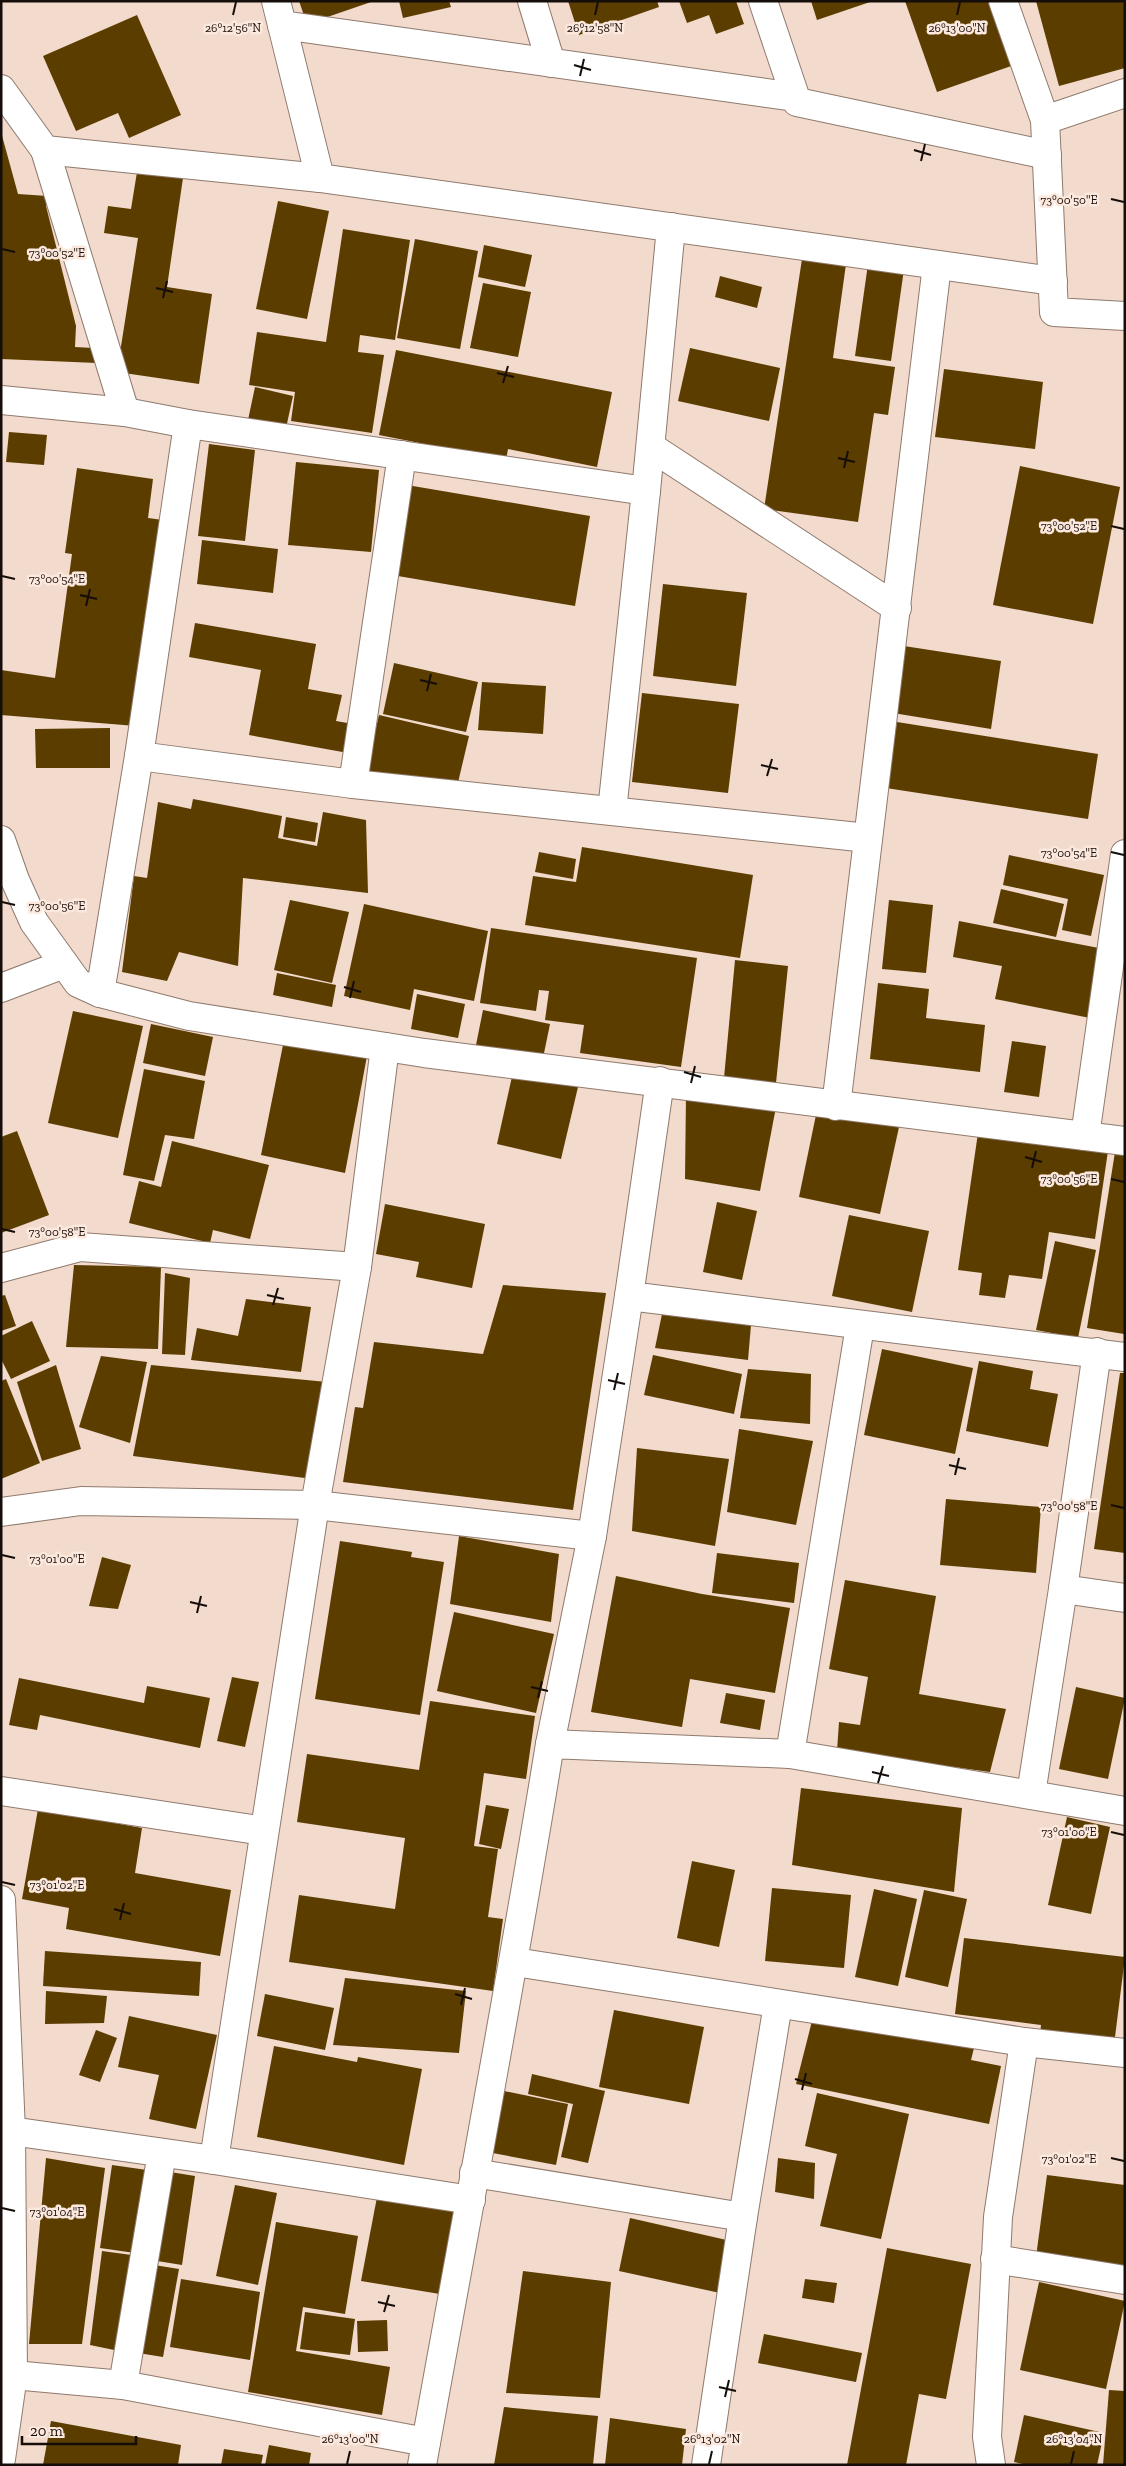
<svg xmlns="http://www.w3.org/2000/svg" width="1126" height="2466" font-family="'Zilla Slab',serif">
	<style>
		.building { fill: #5b3d00 }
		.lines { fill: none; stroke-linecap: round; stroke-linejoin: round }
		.minor-casing { stroke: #8f7a6d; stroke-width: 30 }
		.tertiary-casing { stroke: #8f7a6d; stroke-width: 30 }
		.minor { stroke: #fff; stroke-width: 28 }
		.tertiary { stroke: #fff; stroke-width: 28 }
		.ticks { fill: none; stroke: #150d09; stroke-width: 2 }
		.ticks-label { font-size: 12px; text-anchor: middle; fill: #150d09; stroke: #fce8dd; stroke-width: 5; stroke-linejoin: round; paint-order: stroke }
	</style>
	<rect width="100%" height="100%" fill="#f2dacc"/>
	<!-- building -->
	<g class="building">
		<polygon points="299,1 371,1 371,2 307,24"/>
		<polygon points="399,1 449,1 451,7 403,18"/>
		<polygon points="568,1 657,1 659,7 579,35"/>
		<polygon points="679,1 736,1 744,24 716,34 709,15 687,23"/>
		<polygon points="811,1 870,1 870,2 817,20"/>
		<polygon points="905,1 992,1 1014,65 937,92"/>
		<polygon points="1036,1 1125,1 1125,68 1059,86"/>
		<polygon points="137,15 181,115 129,138 118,113 76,131 43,56"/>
		<polygon points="1,132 18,194 47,196 46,206 76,326 75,347 93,348 97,363 1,359"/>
		<polygon points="137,172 183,178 167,287 212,294 199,384 117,372 138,238 104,233 108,206 131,209"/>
		<polygon points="278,201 329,211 307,319 256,309"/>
		<polygon points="343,229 410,240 395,340 360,335 358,352 384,355 372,433 291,421 295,392 249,385 257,332 326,342"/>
		<polygon points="415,239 478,251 460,349 397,338"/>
		<polygon points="484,245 532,255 525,287 478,277"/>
		<polygon points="802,259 846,264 833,358 895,367 888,415 874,413 858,522 764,509"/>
		<polygon points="868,264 904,269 891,361 855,356"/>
		<polygon points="720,276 762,287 757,308 715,297"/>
		<polygon points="483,283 531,292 518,357 470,348"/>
		<polygon points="690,348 780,368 769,421 678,401"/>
		<polygon points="396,350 612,392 597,467 508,449 506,460 379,435"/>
		<polygon points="944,369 1043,382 1035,449 935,437"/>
		<polygon points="255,387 293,396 286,428 248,420"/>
		<polygon points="9,432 47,435 44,465 6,462"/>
		<polygon points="209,444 255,450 245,541 198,536"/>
		<polygon points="296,462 379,470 371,552 288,545"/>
		<polygon points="1020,466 1120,487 1093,624 993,605"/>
		<polygon points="77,468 153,479 148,518 163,520 136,726 1,715 1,670 55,678 72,554 65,553"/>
		<polygon points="407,485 590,516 575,606 392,575"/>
		<polygon points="202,540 278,549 273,593 197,584"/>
		<polygon points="663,584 747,593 736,686 653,676"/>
		<polygon points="195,623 316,644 308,689 342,695 336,721 353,724 348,753 249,735 261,670 189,657"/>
		<polygon points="904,646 1001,661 991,729 893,713"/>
		<polygon points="394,663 478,682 466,732 383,714"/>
		<polygon points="482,682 546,686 543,734 478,730"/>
		<polygon points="642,693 739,704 728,793 632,782"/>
		<polygon points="379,715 469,736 456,791 366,770"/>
		<polygon points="897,722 1098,754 1088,819 886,788"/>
		<polygon points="110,728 110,768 36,768 35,729"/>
		<polygon points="193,799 282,816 278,838 317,846 323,812 366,820 368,893 243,878 238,966 179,952 167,981 122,972 134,876 147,878 158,802 191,809"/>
		<polygon points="286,817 318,823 315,842 283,837"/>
		<polygon points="582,847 753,875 740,958 525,925 533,876 576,882"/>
		<polygon points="539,852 576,859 573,879 535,872"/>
		<polygon points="1009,855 1104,875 1091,936 1062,930 1068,899 1003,885"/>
		<polygon points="1001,889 1064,904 1056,937 993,923"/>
		<polygon points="290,900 349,912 332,983 274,970"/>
		<polygon points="889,900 933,905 926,973 882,969"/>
		<polygon points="364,904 488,931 474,1001 414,989 410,1010 344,996"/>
		<polygon points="959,921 1104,949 1090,1018 995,999 1002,966 953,957"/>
		<polygon points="491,928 697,958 681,1067 580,1053 584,1025 545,1020 549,991 539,990 536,1011 480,1003"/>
		<polygon points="735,960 788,966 776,1083 724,1078"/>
		<polygon points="277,973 336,985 332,1007 273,995"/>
		<polygon points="878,983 929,989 926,1018 985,1025 980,1072 870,1059"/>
		<polygon points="417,994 465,1004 458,1038 411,1029"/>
		<polygon points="483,1010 550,1024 543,1058 476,1045"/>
		<polygon points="73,1011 143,1026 118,1138 48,1123"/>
		<polygon points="151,1024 213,1037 205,1076 143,1063"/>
		<polygon points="1012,1041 1046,1046 1039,1097 1004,1092"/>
		<polygon points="283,1045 367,1056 345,1173 261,1155"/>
		<polygon points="144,1069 205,1081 194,1139 165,1135 154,1181 123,1175"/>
		<polygon points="513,1072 578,1087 561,1159 497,1144"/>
		<polygon points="686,1095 776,1107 760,1191 685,1179"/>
		<polygon points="817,1110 899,1127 880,1214 799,1197"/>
		<polygon points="17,1131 49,1215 1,1233 1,1137"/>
		<polygon points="978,1133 1108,1151 1095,1239 1049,1232 1042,1279 1009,1275 1005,1298 979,1295 982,1273 958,1270"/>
		<polygon points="172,1141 269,1165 250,1239 213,1230 210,1243 129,1223 139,1181 161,1187"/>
		<polygon points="1115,1152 1125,1154 1124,1334 1087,1328"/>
		<polygon points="717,1202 757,1211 742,1280 703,1272"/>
		<polygon points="385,1204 485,1224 472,1288 416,1277 419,1262 376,1254"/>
		<polygon points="849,1215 929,1231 912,1312 832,1296"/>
		<polygon points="1055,1241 1096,1250 1078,1338 1036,1330"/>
		<polygon points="74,1265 161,1267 158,1349 66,1347"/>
		<polygon points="165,1273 190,1278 185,1355 162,1354"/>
		<polygon points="503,1285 606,1293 573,1510 343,1482 355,1407 363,1408 374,1342 483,1354"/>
		<polygon points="5,1295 16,1326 1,1331 1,1296"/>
		<polygon points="246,1299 311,1307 301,1372 191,1360 197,1328 238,1336"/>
		<polygon points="662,1314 751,1325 748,1360 655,1348"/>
		<polygon points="32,1321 50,1361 11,1379 1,1359 1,1336"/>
		<polygon points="882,1349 973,1368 955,1454 864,1435"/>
		<polygon points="653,1355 742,1374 734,1414 644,1395"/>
		<polygon points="101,1356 147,1362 130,1443 79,1427"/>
		<polygon points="979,1361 1033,1371 1030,1389 1058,1394 1048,1447 966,1431"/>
		<polygon points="56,1365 81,1449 42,1461 17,1382"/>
		<polygon points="151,1365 327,1382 305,1478 133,1456"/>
		<polygon points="748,1369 811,1374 810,1424 740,1418"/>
		<polygon points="1120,1373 1125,1373 1125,1553 1094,1549"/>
		<polygon points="6,1379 40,1463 1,1479 1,1381"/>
		<polygon points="739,1429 813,1441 796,1525 727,1512"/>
		<polygon points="637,1448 729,1459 715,1546 632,1531"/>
		<polygon points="946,1499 1041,1507 1036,1573 940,1565"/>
		<polygon points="459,1536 559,1554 551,1622 450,1604"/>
		<polygon points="340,1541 412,1552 411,1557 444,1562 420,1715 315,1699"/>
		<polygon points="717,1553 799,1563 794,1603 712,1593"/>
		<polygon points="102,1557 131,1565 118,1609 89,1606"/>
		<polygon points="616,1576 702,1594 790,1608 775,1693 690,1679 682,1727 591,1712"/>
		<polygon points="845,1580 936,1596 919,1694 1006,1709 990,1772 837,1751 839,1722 860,1725 868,1677 829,1669"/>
		<polygon points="454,1612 554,1634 536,1713 437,1691"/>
		<polygon points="232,1677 259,1682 245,1747 217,1741"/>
		<polygon points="19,1678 144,1703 147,1686 210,1698 200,1748 40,1715 37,1730 9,1725"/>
		<polygon points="1076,1687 1125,1698 1108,1779 1059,1769"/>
		<polygon points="726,1693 765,1700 760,1730 720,1723"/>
		<polygon points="430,1701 535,1716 526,1779 484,1773 474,1846 498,1849 488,1917 503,1919 493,1991 289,1962 299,1895 395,1909 405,1838 297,1822 307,1754 419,1770"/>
		<polygon points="801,1788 962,1808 954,1892 792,1865"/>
		<polygon points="486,1805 509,1809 501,1849 479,1844"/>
		<polygon points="38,1809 142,1828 135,1873 231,1890 220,1956 66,1929 69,1908 22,1899"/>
		<polygon points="1067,1817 1110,1827 1091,1914 1048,1905"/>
		<polygon points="692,1861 735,1870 719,1947 677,1938"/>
		<polygon points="772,1888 851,1895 844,1968 765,1961"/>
		<polygon points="874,1889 917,1899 898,1986 855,1977"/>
		<polygon points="924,1890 967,1899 948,1987 905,1977"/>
		<polygon points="964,1938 1125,1957 1114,2045 1040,2036 1041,2025 955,2014"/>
		<polygon points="45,1951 201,1962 199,1996 43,1986"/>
		<polygon points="345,1978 466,1991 459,2053 333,2045"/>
		<polygon points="46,1991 107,1996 104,2023 45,2024"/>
		<polygon points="265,1994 334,2008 325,2050 257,2036"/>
		<polygon points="614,2010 704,2027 689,2104 599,2087"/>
		<polygon points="129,2016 217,2035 196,2129 149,2119 159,2075 118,2067"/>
		<polygon points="812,2021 974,2048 971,2060 1001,2066 989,2124 796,2084"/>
		<polygon points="96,2030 117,2038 100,2082 79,2075"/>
		<polygon points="274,2046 357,2062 358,2057 422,2069 404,2165 257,2137"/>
		<polygon points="532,2074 605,2091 588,2163 561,2157 573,2104 528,2094"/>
		<polygon points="494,2089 568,2104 556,2165 482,2151"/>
		<polygon points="817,2093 909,2114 881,2239 820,2226 837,2154 805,2146"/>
		<polygon points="46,2158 105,2168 82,2344 29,2344"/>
		<polygon points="778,2158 815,2163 814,2199 775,2192"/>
		<polygon points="112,2165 154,2171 142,2254 100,2248"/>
		<polygon points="164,2171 195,2176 182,2265 151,2260"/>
		<polygon points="1047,2175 1125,2185 1125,2269 1036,2257"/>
		<polygon points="235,2185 277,2193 258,2285 216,2276"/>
		<polygon points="377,2197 459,2209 446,2295 361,2281"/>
		<polygon points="630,2218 731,2241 720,2293 619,2271"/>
		<polygon points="276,2222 358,2236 345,2314 303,2307 296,2351 390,2367 382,2415 248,2392"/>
		<polygon points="887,2248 971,2264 946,2399 919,2394 906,2465 847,2465"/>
		<polygon points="102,2251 139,2256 124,2352 90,2345"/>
		<polygon points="148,2264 179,2269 163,2357 132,2352"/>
		<polygon points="523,2271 611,2282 600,2398 506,2393"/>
		<polygon points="181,2279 260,2292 250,2360 170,2347"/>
		<polygon points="805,2279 837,2283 834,2303 802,2298"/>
		<polygon points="1039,2282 1125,2301 1106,2389 1020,2370"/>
		<polygon points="305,2312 355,2319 350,2355 300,2349"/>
		<polygon points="387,2320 388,2351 358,2352 357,2321"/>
		<polygon points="764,2334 862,2353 856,2382 758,2363"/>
		<polygon points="1109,2390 1125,2391 1125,2465 1103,2465"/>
		<polygon points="504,2407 598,2416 593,2465 494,2465"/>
		<polygon points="1024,2415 1104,2433 1097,2465 1028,2465 1014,2462"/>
		<polygon points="610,2418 686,2429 682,2465 605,2465"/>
		<polygon points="51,2421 181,2445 178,2465 43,2465"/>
		<polygon points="269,2445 311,2453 309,2465 265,2465"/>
		<polygon points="224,2449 263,2455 261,2465 221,2465"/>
	</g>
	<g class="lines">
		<!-- minor casing -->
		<g class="minor-casing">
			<g id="minor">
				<polyline points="276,1 320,178 1053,281"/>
				<polyline points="532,1 551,63"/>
				<polyline points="763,1 797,102 1047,155"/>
				<polyline points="1003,1 1045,120 1054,312 1125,316"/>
				<polyline points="282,25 795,97"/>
				<polyline points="1,89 45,150 320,178"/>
				<polyline points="1045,120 1125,93"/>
				<polyline points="1,400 125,412 45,150"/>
				<polyline points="125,412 188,424 646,491 671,227"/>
				<polyline points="651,447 897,608"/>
				<polyline points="139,756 353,784 868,838"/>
				<polyline points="353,784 402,455"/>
				<polyline points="612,811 646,491"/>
				<polyline points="1,988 64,964"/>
				<polyline points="100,993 139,756 188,424"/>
				<polyline points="385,1047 357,1267 315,1505 214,2160 471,2200"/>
				<polyline points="660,1081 629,1296 1125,1357"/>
				<polyline points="836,1106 937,265"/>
				<polyline points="1085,1136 1125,854"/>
				<polyline points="1,1268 80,1247 357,1267"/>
				<polyline points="1097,1352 1063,1589 1125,1598"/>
				<polyline points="1,1512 81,1501 315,1505 592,1536"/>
				<polyline points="550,1744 592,1536 629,1296"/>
				<polyline points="790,1754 860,1326"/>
				<polyline points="1,1791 264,1831"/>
				<polyline points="1031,1794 1063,1589"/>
				<polyline points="1,1900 11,2131 13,2375 1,2459"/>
				<polyline points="515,1962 1024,2042 1125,2053"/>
				<polyline points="11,2131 214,2160"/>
				<polyline points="474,2173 743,2217"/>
				<polyline points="995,2259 1125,2280"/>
				<polyline points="13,2375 123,2385 426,2442"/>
				<polyline points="123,2385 162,2153"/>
				<path d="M422,2465C465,2225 511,1985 550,1744L790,1754L1125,1811"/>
				<polyline points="706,2465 743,2217 778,2004"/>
				<polyline points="991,2465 987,2437 998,2217 1024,2042"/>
			</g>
		</g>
		<!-- tertiary casing -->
		<g class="tertiary-casing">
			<polyline id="tertiary" points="1,840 15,880 34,922 78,983 100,993 189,1016 424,1053 1125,1141"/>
		</g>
		<!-- minor -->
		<use href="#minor" class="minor"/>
		<!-- tertiary -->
		<use href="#tertiary" class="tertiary"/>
	</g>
	<!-- ticks -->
	<path class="ticks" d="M233,15L236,2M595,15L598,2M957,15L960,2M574,65L591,70M580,76L584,59M914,150L931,155M921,161L925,144M1111,199L1124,202M2,249L15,252M156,288L173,292M163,298L167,281M497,373L514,377M503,383L508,366M838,458L855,462M844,468L848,451M1111,526L1124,529M2,576L15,579M80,595L97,599M86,606L90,589M420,680L437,684M427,691L431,674M761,765L778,769M767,776L772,759M1111,852L1124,855M2,902L15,905M344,987L361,992M350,998L354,981M684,1072L701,1077M691,1083L695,1066M1025,1157L1042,1162M1032,1168L1036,1151M1111,1179L1124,1182M2,1229L15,1232M267,1295L284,1299M273,1305L278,1288M608,1380L625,1384M614,1390L618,1373M949,1465L966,1469M955,1475L959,1458M1111,1505L1124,1508M2,1555L15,1558M190,1602L207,1606M197,1613L201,1596M531,1687L548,1691M538,1698L542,1681M872,1772L889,1776M878,1783L883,1766M1111,1832L1124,1835M2,1882L15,1885M114,1909L131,1914M120,1920L124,1903M455,1994L472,1999M461,2005L465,1988M795,2079L812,2084M802,2090L806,2073M1111,2158L1124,2161M2,2208L15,2211M378,2302L395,2306M384,2312L389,2295M719,2387L736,2391M725,2397L729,2380M347,2464L350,2451M709,2464L712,2451M1071,2464L1074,2451"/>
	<g class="ticks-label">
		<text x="233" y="32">26°12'56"N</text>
		<text x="595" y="32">26°12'58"N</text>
		<text x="957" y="32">26°13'00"N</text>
		<text x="1069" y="204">73°00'50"E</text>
		<text x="57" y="257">73°00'52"E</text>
		<text x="1069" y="530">73°00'52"E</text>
		<text x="57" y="583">73°00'54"E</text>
		<text x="1069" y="857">73°00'54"E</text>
		<text x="57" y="910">73°00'56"E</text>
		<text x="1069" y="1183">73°00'56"E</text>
		<text x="57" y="1236">73°00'58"E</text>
		<text x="1069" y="1510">73°00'58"E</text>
		<text x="57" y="1563">73°01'00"E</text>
		<text x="1069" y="1836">73°01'00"E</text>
		<text x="57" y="1889">73°01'02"E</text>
		<text x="1069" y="2163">73°01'02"E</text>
		<text x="57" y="2216">73°01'04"E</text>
		<text x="350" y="2443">26°13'00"N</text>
		<text x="712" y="2443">26°13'02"N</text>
		<text x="1074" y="2443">26°13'04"N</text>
	</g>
	<!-- border -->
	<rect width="1126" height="2466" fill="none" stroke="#150d09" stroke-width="5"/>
	<!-- scale -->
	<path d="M22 2436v8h114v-8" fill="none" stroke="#150d09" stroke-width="2.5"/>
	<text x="30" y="2436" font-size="15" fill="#150d09" stroke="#fce8dd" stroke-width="4" paint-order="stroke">20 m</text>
</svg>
